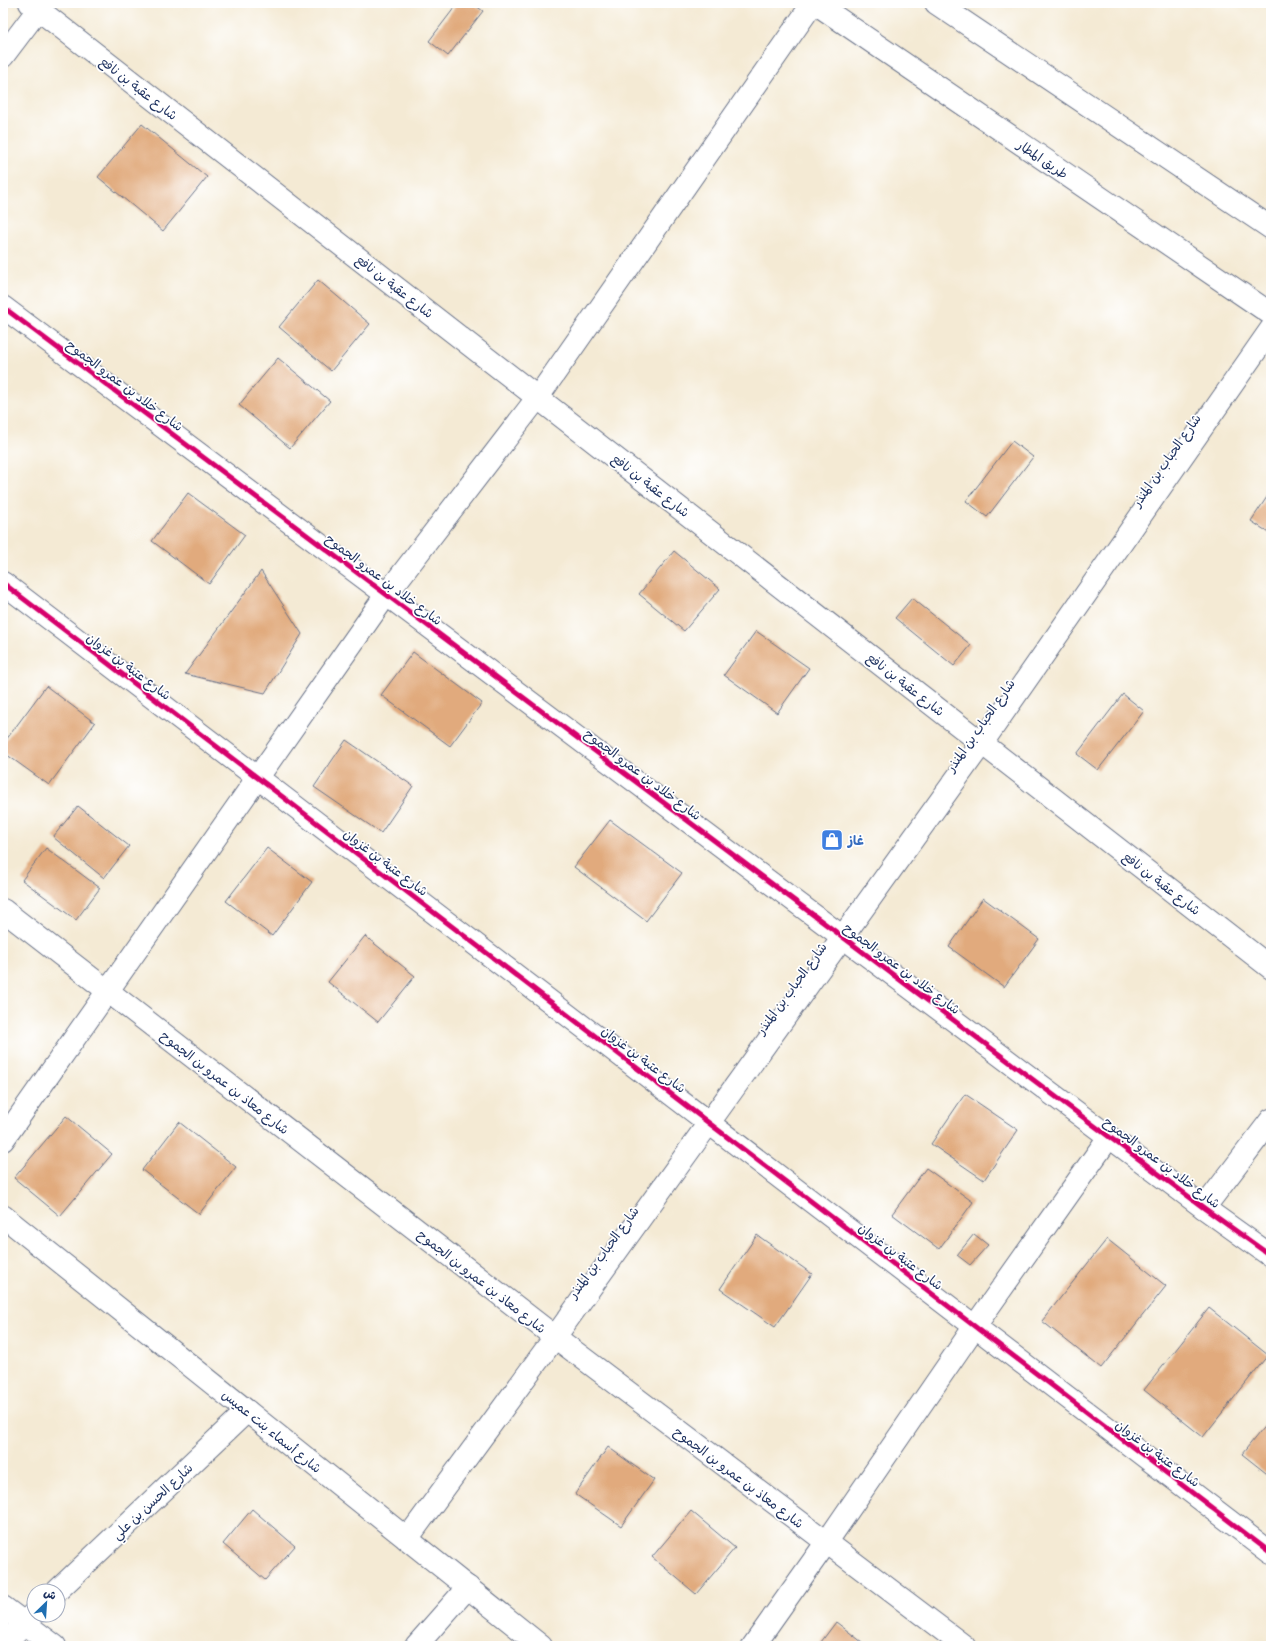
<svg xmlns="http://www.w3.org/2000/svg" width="1274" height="1649" font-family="Delius,'Playpen Sans Arabic',sans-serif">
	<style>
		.building { fill: #e1aa7d }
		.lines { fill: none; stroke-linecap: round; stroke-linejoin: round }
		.minor-casing { stroke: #677087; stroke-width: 24 }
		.trunk-casing { stroke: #677087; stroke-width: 24 }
		.minor { stroke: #fff; stroke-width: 22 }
		.trunk { stroke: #fff; stroke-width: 22 }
		.cycleway-casing { stroke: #fff; stroke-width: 8 }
		.cycleway { stroke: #d6006c; stroke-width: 5 }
		.labels { text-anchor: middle; stroke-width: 3.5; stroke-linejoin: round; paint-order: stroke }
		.street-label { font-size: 13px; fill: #1b2f5e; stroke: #fff }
		.shop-label { font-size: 13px; font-weight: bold; fill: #366cbe; stroke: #fff; text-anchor: start }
	</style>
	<rect width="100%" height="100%" fill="#fff"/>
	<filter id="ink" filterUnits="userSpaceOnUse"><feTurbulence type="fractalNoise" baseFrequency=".025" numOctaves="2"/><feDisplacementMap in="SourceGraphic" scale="8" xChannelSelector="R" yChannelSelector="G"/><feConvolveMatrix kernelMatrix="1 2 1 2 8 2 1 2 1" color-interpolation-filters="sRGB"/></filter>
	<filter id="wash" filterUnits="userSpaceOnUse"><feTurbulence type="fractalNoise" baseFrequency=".012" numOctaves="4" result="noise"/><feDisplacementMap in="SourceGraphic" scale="16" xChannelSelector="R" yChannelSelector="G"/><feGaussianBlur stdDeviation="0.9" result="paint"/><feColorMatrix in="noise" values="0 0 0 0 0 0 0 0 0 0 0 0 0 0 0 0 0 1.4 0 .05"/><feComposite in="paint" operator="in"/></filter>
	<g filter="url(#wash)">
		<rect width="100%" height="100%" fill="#f4ead4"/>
		<g id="blocks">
			<!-- building -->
			<g class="building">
				<polygon points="458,3 472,3 483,11 448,56 429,41"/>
				<polygon points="142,124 207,177 163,231 98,177"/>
				<polygon points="318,280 370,324 331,371 279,327"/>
				<polygon points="278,358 330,401 290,448 239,405"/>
				<polygon points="1012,441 1033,457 987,517 966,501"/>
				<polygon points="1271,491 1271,534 1251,521"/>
				<polygon points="188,493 245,535 209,584 152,541"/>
				<polygon points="674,551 720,589 684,631 639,594"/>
				<polygon points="261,571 302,634 265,693 185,674"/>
				<polygon points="912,598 971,645 954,666 895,618"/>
				<polygon points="756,631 809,668 777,713 724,675"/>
				<polygon points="413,652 482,703 450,746 381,695"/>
				<polygon points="46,686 95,723 49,785 3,752 3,744"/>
				<polygon points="1123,694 1144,711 1098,770 1077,754"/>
				<polygon points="346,740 413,786 381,833 314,787"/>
				<polygon points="78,806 129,846 104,878 53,837"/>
				<polygon points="610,820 682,873 646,921 574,867"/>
				<polygon points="46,848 100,888 76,920 22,880"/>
				<polygon points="267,848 312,882 272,936 226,901"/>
				<polygon points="983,898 1039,939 1004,987 949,947"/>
				<polygon points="365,936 415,976 378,1022 328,982"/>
				<polygon points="965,1094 1018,1130 984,1180 931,1144"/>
				<polygon points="66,1116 112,1154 60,1216 14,1178"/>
				<polygon points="179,1122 236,1167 199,1214 142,1170"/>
				<polygon points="926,1168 973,1202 939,1249 892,1214"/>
				<polygon points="974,1234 988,1245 970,1265 957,1255"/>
				<polygon points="757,1235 812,1274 775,1327 720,1289"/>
				<polygon points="1107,1239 1166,1286 1101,1368 1042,1321"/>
				<polygon points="1209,1308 1268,1355 1203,1437 1144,1390"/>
				<polygon points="1271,1418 1271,1477 1242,1454"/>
				<polygon points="608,1447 654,1480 621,1526 575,1494"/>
				<polygon points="252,1509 295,1546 265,1580 223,1544"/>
				<polygon points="691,1511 735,1548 696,1594 652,1557"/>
				<polygon points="836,1622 867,1646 818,1646"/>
			</g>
		</g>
	</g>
	<g filter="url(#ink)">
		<use href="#blocks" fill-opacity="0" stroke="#677087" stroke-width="1"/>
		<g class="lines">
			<!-- minor casing -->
			<g class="minor-casing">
				<g id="minor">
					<polyline points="30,3 1271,968"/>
					<polyline points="3,56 43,3"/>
					<polyline points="3,307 1204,1208 1271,1256"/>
					<polyline points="3,583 1271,1553"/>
					<polyline points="3,910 555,1337 964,1646"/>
					<polyline points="3,1140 386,595 538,397 813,3"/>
					<polyline points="1204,1208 1271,1120"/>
					<polyline points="3,1216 541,1646"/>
					<polyline points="407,1539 555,1337 982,743 1271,329"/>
					<polyline points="57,1591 247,1411"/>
					<polyline points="3,1607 55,1646"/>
					<polyline points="3,1645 34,1613"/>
					<polyline points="416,1646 468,1587"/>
					<polyline points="753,1646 826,1543 975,1326 1109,1137"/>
				</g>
			</g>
			<!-- trunk casing -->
			<g class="trunk-casing">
				<g id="trunk">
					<polyline points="815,3 1271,314"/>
					<polyline points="936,3 1271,228"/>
				</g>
			</g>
			<!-- minor -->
			<use href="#minor" class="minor"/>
			<!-- trunk -->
			<use href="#trunk" class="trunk"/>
			<!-- cycleway casing -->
			<g class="cycleway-casing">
				<g id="cycleway">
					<polyline points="3,307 1204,1208 1271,1256"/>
					<polyline points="3,583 1271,1553"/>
				</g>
			</g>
			<!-- cycleway -->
			<use href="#cycleway" class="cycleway"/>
		</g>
	</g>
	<!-- icons -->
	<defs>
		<g id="shop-square" transform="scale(1.15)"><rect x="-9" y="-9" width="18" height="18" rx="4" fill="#3f7fe0" stroke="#fff"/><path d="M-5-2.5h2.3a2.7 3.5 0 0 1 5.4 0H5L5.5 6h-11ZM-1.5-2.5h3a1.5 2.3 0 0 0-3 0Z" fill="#fff"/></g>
	</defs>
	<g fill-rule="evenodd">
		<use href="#shop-square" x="832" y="840"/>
	</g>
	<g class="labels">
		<!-- street labels -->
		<g class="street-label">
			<text transform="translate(139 88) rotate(38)" y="5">شارع عقبة بن نافع</text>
			<text transform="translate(1043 159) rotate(34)" y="5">طريق المطار</text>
			<text transform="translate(395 286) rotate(38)" y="5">شارع عقبة بن نافع</text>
			<text transform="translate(125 385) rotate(37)" y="5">شارع خلاد بن عمرو الجموح</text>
			<text transform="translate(1166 460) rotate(-55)" y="5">شارع الحباب بن المنذر</text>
			<text transform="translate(651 485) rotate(38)" y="5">شارع عقبة بن نافع</text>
			<text transform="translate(384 579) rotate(37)" y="5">شارع خلاد بن عمرو الجموح</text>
			<text transform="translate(129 666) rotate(37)" y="5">شارع عتبة بن غزوان</text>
			<text transform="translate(906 684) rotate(38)" y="5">شارع عقبة بن نافع</text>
			<text transform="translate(980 725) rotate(-55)" y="5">شارع الحباب بن المنذر</text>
			<text transform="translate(643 774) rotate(37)" y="5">شارع خلاد بن عمرو الجموح</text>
			<text transform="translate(386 862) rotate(37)" y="5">شارع عتبة بن غزوان</text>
			<text transform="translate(1162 883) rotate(38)" y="5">شارع عقبة بن نافع</text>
			<text transform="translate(902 968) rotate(37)" y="5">شارع خلاد بن عمرو الجموح</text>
			<text transform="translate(791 988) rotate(-54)" y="5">شارع الحباب بن المنذر</text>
			<text transform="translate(644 1059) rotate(37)" y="5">شارع عتبة بن غزوان</text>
			<text transform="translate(225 1082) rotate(38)" y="5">شارع معاذ بن عمرو بن الجموح</text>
			<text transform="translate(1162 1162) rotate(37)" y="5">شارع خلاد بن عمرو الجموح</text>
			<text transform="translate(603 1252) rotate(-54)" y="5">شارع الحباب بن المنذر</text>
			<text transform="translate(901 1256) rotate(37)" y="5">شارع عتبة بن غزوان</text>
			<text transform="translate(482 1281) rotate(38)" y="5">شارع معاذ بن عمرو بن الجموح</text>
			<text transform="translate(272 1431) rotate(39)" y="5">شارع أسماء بنت عميس</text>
			<text transform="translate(1158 1453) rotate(37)" y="5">شارع عتبة بن غزوان</text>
			<text transform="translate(739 1477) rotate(37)" y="5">شارع معاذ بن عمرو بن الجموح</text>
			<text transform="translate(152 1501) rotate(-43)" y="5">شارع الحسن بن علي</text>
		</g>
		<!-- shop labels -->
		<g class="shop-label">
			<text x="848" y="845">غاز</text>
		</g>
	</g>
	<!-- margin -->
	<rect width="1274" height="1649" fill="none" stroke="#fff" stroke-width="16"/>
	<!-- north arrow -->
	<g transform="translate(46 1603) rotate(25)"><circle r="19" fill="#ffffff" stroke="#a4acbf"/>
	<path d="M0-3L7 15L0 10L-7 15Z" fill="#1f6fb2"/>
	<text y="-6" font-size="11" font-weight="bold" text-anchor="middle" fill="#1b2f5e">ش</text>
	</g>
</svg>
